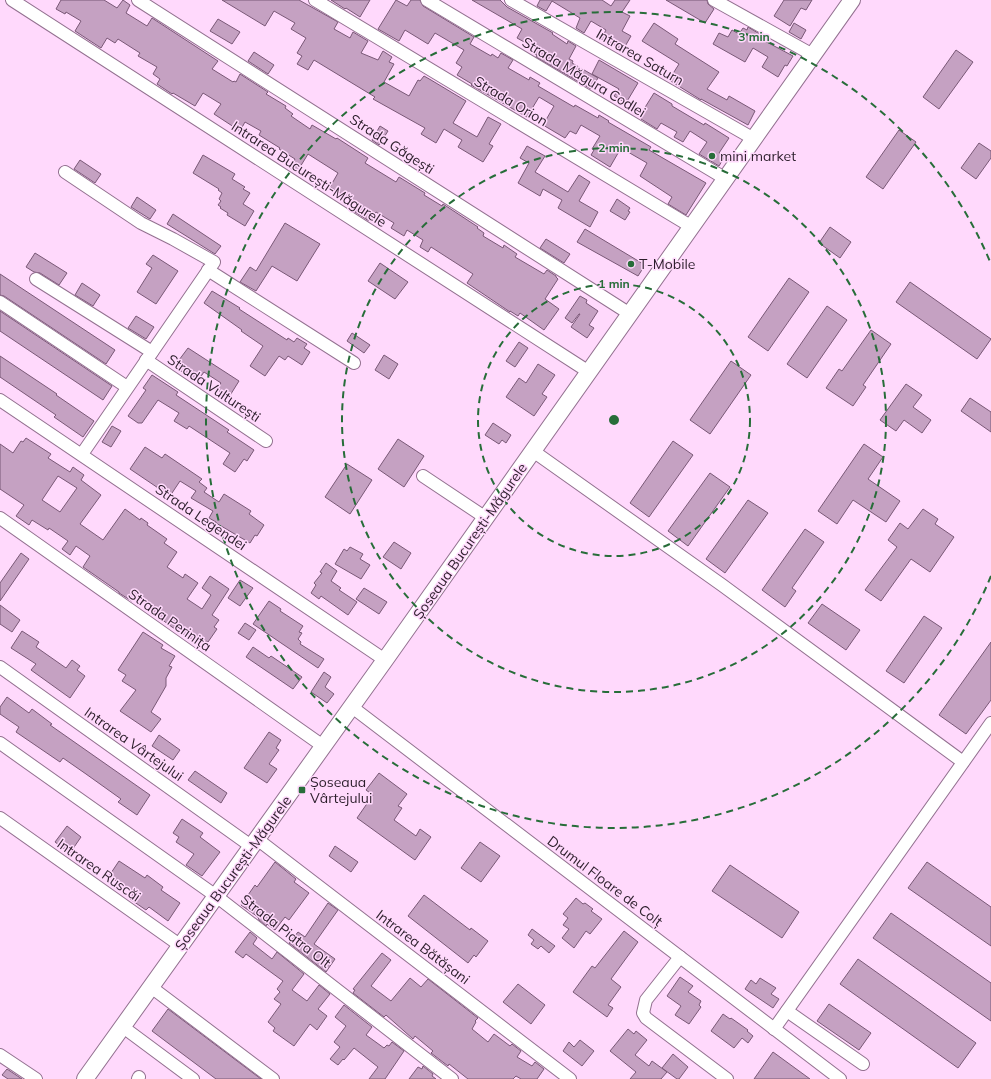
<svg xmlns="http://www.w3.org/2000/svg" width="991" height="1079" font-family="Mulish,sans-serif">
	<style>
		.building { fill: #c5a1c2; stroke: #795876; fill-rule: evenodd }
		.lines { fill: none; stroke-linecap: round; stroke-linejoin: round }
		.minor-casing { stroke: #937190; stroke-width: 14 }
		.major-casing { stroke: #937190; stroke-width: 18 }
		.minor { stroke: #fff; stroke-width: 12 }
		.major { stroke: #fff; stroke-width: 16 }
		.ring { fill: none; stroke: #276d39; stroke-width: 2; stroke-dasharray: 7 5 }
		.poi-dot { fill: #276d39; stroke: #ffd9fc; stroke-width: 1.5 }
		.labels { text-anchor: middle; stroke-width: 3; stroke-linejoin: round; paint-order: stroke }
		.street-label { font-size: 14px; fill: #2c1e2b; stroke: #ffd9fc }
		.poi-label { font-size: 14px; fill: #2c1e2b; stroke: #ffd9fc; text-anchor: start }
		.centre { fill: #276d39; stroke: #ffd9fc; stroke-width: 2 }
		.ring-label { font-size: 12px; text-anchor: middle; font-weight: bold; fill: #276d39; stroke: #ffd9fc; stroke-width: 3; stroke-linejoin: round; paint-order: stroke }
	</style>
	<rect width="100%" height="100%" fill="#ffd9fc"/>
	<!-- building -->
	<g class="building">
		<polygon points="61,0 104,0 117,8 123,0 130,5 126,13 147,26 152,18 218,61 212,69 233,82 234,81 236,82 240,74 268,92 266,94 286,106 285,108 293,114 291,116 310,129 312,125 336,139 337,138 368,158 365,163 396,182 399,177 425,193 424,195 442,206 443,204 478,227 477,228 484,233 483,236 503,248 504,245 517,254 515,257 544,274 547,270 556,276 556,277 558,279 545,299 559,309 544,330 520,313 518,316 510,311 510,312 467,283 473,274 431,247 428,252 420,247 423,240 407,230 404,236 391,228 394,223 376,212 369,221 355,212 360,205 330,187 338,173 308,154 297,172 290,168 295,159 279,149 280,148 259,135 261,131 245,122 240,131 214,114 221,104 203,93 195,106 173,93 172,94 157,84 160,79 153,74 157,67 138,56 140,53 118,39 115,43 107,38 101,48 75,31 81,21 66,12 65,14 56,9"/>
		<polygon points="222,0 299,0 338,22 334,29 350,38 353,32 368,41 361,53 378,60 383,51 392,57 389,62 394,64 384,82 409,96 418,80 420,81 424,76 431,80 466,101 453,123 477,137 488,117 501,124 489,144 493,146 483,162 458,147 462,140 444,129 436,143 421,134 425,128 373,99 375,97 314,60 308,70 297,64 302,56 297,53 306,38 291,29 295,23 274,11 265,26"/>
		<polygon points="331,0 370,0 360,17 346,8 345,9"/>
		<polygon points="396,0 407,6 411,0 420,0 423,6 474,37 470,44 491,56 492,54 498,58 501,53 513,60 508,68 529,80 530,77 540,83 538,86 574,107 575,105 598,118 599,115 609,121 608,122 651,147 649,150 706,183 686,215 668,204 672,197 640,176 647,163 621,148 610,167 591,155 594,150 592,149 600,136 581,125 576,134 570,131 565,138 543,125 554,106 539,97 527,117 471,85 472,84 457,75 462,67 456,63 464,50 435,33 428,44 405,30 399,41 378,29"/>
		<polygon points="472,0 500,0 507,7 553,33 552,34 567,44 568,41 576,46 569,59 573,61 572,63 598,78 591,89 536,57 537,55 535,54 537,49 517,38 522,29"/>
		<polygon points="540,0 602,0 611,6 615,0 630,0 622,12 630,16 622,31 631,36 623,50 609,42 608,43 601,39 606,30 591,21 584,33 576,28 580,18 552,1 546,11 537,6"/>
		<polygon points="666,0 707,0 708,4 714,9 705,23"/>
		<polygon points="784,0 812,0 806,10 801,8 790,26 774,16"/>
		<polygon points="218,19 240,32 232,44 210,31"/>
		<polygon points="654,23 678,39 675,44 719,72 707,89 727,100 729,96 755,111 748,125 701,99 701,100 669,80 679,64 642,41"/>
		<polygon points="794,23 806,30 801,39 789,32"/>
		<polygon points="748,27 763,36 761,39 793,56 787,66 785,65 778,77 762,67 768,57 753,48 745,62 713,44 719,33 728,37 732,30 739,34 743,28 747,30"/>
		<polygon points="956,50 973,62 939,109 923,97"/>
		<polygon points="254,52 274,65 268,74 248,61"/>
		<polygon points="599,60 638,83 626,103 614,96 619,89 592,74"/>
		<polygon points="654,93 672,104 672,106 704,125 705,123 729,138 719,153 725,156 719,166 699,154 707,142 690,131 683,142 674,137 677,132 661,123 657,129 641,119 646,110 644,109"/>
		<polygon points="380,126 388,131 379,145 372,140"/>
		<polygon points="899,130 916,142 883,189 866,177"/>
		<polygon points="979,143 991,151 991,158 976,179 961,168"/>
		<polygon points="527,146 545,156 535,172 568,192 579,175 590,182 579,201 598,212 590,227 558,208 562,200 543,189 540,196 518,183 529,163 520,158"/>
		<polygon points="203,155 235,174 232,179 245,187 243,189 250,193 243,204 254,211 245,226 227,215 228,213 220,208 221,207 218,205 221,201 219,199 222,193 218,190 219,189 193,173"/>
		<polygon points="80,160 101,174 95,183 74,169"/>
		<polygon points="137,197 156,210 150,219 131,207"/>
		<polygon points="617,199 630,208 628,211 630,212 625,220 610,211"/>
		<polygon points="173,214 221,246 215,254 167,224"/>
		<polygon points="285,223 320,244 297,281 272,266 256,291 240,282 250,267 256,271"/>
		<polygon points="830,227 851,242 840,258 819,243"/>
		<polygon points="585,229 645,265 638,276 577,242"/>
		<polygon points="546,239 570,254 564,263 540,248"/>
		<polygon points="35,253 67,273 59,285 40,273 34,272 26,267"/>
		<polygon points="153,255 178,271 156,304 137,292 152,268 146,264"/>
		<polygon points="380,263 408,282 395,299 368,281"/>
		<polygon points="0,274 115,350 106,364 4,296 0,295"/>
		<polygon points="789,278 809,292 768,351 748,337"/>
		<polygon points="910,282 991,339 977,359 896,302"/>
		<polygon points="82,283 100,295 93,306 75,295"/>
		<polygon points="212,291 227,300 240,308 239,309 287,340 288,338 294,342 297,338 307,344 304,348 310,352 302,365 288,356 285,360 279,356 265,376 250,366 263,346 241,331 242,330 204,303"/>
		<polygon points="580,296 587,300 586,303 598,311 589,325 594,328 587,338 571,327 580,314 579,314 572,323 565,318"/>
		<polygon points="827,306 847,320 807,378 787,364"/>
		<polygon points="0,311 112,386 103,400 0,331"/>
		<polygon points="136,316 154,327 146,339 128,328"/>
		<polygon points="871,330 891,344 863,385 866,387 853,406 826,388 839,369 842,371"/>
		<polygon points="352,333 370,345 364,353 347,341"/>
		<polygon points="519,342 528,348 515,367 506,361"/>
		<polygon points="188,348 239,381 229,397 216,389 221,383 204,372 197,382 178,369 182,362 179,360"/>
		<polygon points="384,355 398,364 389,379 375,370"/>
		<polygon points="0,356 57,394 56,395 94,421 83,437 54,417 56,415 0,377"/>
		<polygon points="731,361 751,375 710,434 690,420"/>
		<polygon points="538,364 555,375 542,394 547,397 534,416 506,397 519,378 526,383"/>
		<polygon points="152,375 178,392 176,395 229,430 227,432 254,450 247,461 244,459 235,472 223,464 230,453 189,426 187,429 174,421 179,413 158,400 142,423 138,423 128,416 146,390 143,388"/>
		<polygon points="906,384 922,395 913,407 931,420 922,433 904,420 896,431 880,420"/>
		<polygon points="970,398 991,412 991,432 961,411"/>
		<polygon points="493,423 511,435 506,443 502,440 499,444 485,435"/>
		<polygon points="112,426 121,431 111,447 102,442"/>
		<path d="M26,438L51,454L48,458L70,472L73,467L84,475L81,480L101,495L80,524L103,540L125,509L140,520L141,518L148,523L147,525L167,539L164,543L177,552L167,567L183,578L185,574L198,583L187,599L202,609L211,595L202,588L210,576L229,589L212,615L219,620L214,627L217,629L208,642L206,641L204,644L196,639L195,641L172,627L149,610L151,606L136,596L132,601L127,598L119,593V592L83,567L90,556L76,546L70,555L62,549L68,541L49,528L48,530L32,520L29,525L16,516L24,505L0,489V444L13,453L21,441L23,442ZM58,476L77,488L60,512L42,500Z"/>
		<polygon points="398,439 424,456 404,487 378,469"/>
		<polygon points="673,441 693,455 649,517 630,503"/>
		<polygon points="864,444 883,457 868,479 900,501 886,522 853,500 837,524 818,511"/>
		<polygon points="145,447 162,458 165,454 202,479 199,482 207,488 204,492 219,502 224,494 251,511 249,514 264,525 257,536 255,535 250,543 216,523 216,522 209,518 213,511 191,498 196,491 180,481 170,496 130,469"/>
		<polygon points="347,464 372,480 350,514 325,497"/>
		<polygon points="710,473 730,487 688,546 668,531"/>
		<polygon points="748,500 768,513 725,573 706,559"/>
		<polygon points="923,509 938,519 935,524 954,537 930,572 911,559 881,601 865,590 897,547 888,540 900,523 908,529"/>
		<polygon points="805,529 824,542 792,588 796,591 785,607 762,590"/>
		<polygon points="394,542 411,553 401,569 383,557"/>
		<polygon points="350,547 363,554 360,559 370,565 361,579 335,564 344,549 347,551"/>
		<polygon points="21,553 29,559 0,601 0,583"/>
		<polygon points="326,563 337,571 331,581 341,588 339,590 357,602 348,615 321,596 319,599 311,593 316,585 314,583 322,573 320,572"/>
		<polygon points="240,580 253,588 240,606 228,598"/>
		<polygon points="364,588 387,602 379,614 356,599"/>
		<polygon points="269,601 281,609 280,611 303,626 299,632 302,633 298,639 301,642 300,644 324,659 318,668 253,624"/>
		<polygon points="822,604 860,630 846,650 808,623"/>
		<polygon points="0,605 20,620 12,632 0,624"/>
		<polygon points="924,616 942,628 904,683 886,671"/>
		<polygon points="245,623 256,630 249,640 238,633"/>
		<polygon points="22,631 39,642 36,647 66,668 72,660 80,666 77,670 85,676 70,698 31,670 36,664 11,648"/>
		<polygon points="143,632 163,645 161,648 175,656 169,666 172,667 166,678 166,686 151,712 161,719 151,732 120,711 136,690 122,681 126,675 118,670"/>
		<polygon points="991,642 991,700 966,734 939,715"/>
		<polygon points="253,647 269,658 271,656 302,677 293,689 246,657"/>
		<polygon points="324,672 331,677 325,687 334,694 327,703 311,692"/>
		<polygon points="7,697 29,713 32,709 52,724 50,725 150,795 137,815 118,802 121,799 86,774 63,758 60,762 16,732 19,727 0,714 0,707"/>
		<polygon points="269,732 281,740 276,748 279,750 269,764 277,769 267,783 244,768"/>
		<polygon points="159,735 180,750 173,760 152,746"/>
		<polygon points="195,771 227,793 221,803 188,780"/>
		<polygon points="379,773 407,794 398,806 402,808 394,820 416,836 420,829 431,837 415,860 357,818 373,795 366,790"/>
		<polygon points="182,819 203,833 200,837 220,852 202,876 186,865 194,854 176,842 179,837 173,833"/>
		<polygon points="67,826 81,837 70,853 55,842"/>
		<polygon points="480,842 500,856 481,882 461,868"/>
		<polygon points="335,846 358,862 351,872 329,856"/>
		<polygon points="119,861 145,878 147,875 163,887 161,890 180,903 168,921 149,907 146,910 130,899 134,893 109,876"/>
		<polygon points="275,862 296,879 294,882 309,893 289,920 285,917 275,930 267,924 266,926 259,920 258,917 241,905 255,885 257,887"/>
		<polygon points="927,862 991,907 991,946 908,888"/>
		<polygon points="730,865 799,912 782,938 712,891"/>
		<polygon points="424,895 470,930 471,928 488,941 476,957 474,955 468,963 408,916"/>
		<polygon points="576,898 583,904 585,903 593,909 591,911 602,919 590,934 586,931 574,948 562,938 569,929 563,925 568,918 563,914"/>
		<polygon points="328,903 338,910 314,944 335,959 326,972 289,943 298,932 305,937"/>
		<polygon points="891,913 991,983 991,1021 873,938"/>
		<polygon points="532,929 555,946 549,953 541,946 538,949 531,944 534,940 528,935"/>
		<polygon points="624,931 638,942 611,979 621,987 608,1005 613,1008 607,1017 573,992 592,966 595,968"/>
		<polygon points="250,932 257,938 253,944 272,959 277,952 304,974 292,990 307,1001 319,985 330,994 318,1009 327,1016 317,1030 310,1024 294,1046 273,1031 275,1028 268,1022 281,1004 274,999 280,992 277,989 283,981 246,954 243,958 235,952"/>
		<polygon points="382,953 391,960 371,986 391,1001 410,978 421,987 428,979 478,1018 475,1021 476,1022 472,1029 488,1042 494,1034 510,1046 512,1044 521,1051 517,1057 532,1066 535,1062 544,1069 537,1079 521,1079 516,1076 513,1079 468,1079 449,1064 448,1066 431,1053 433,1051 415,1036 413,1039 386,1015 384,1017 353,993 355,990 353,989"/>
		<polygon points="858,959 976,1043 958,1068 840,984"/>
		<polygon points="680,977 693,986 688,992 701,1001 699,1005 701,1007 689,1024 675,1015 681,1006 667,996"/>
		<polygon points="760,978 776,988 771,994 779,999 773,1008 745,989 751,980 756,984"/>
		<polygon points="518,984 545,1005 531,1024 503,1002"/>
		<polygon points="829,1004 871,1033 859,1050 817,1021"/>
		<polygon points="344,1005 372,1027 366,1035 384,1048 387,1045 389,1046 392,1042 404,1051 385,1079 369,1079 378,1067 354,1048 344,1060 343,1059 338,1065 330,1059 340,1047 334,1042 346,1026 335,1017"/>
		<polygon points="168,1009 261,1079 216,1079 152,1031"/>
		<polygon points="723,1014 730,1019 731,1018 748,1030 747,1031 753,1036 748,1043 742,1038 734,1048 711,1031"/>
		<polygon points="628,1029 634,1034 636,1031 647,1040 635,1055 649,1066 652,1061 667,1072 661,1079 630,1079 636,1072 610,1051"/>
		<polygon points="580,1040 594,1051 582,1066 563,1051 569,1042 574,1047"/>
		<polygon points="773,1052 810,1079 754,1079"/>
		<polygon points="673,1054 688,1067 679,1079 677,1079 662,1068"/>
		<polygon points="423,1066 433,1074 432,1076 436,1079 409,1079 418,1067 422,1069"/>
		<polygon points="7,1069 22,1079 8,1079 2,1075"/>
	</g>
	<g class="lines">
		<!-- minor casing -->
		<g class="minor-casing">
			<g id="minor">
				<polyline points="12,0 589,372"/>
				<polyline points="138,0 630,314"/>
				<polyline points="315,0 692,227"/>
				<polyline points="427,0 726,179"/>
				<polyline points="511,0 754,139"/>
				<polyline points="714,0 813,55"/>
				<polyline points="65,172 141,223 173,239 214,262 82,454"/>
				<polyline points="208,270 354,363"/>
				<polyline points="36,279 152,352"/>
				<polyline points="0,302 127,387"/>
				<polyline points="146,360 266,441"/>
				<polyline points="0,400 385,660"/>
				<polyline points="533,451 722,585 963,762"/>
				<polyline points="423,476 486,518"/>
				<polyline points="0,518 323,746"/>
				<polyline points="0,667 251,846"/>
				<polyline points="352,707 840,1079"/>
				<polyline points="0,743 216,896 452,1079"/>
				<polyline points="0,818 181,946"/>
				<polyline points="257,839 570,1079"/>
				<polyline points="680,957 646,1000 643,1013 646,1018 727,1079"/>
				<polyline points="151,987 273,1079"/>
				<polyline points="787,1011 863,1064"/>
				<polyline points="123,1027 193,1079"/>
				<polyline points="774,1029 991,723"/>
				<polyline points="0,1055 36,1079"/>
				<polyline points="138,1079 139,1077"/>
			</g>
		</g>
		<!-- major casing -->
		<g class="major-casing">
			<polyline id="major" points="85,1079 385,660 852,0"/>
		</g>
		<!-- minor -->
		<use href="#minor" class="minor"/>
		<!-- major -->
		<use href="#major" class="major"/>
	</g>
	<!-- distance rings -->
	<g class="ring">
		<circle cx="614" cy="420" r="136"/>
		<circle cx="614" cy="420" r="272"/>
		<path d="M991 576A408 408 0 1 1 991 264"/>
	</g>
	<!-- markers -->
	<g class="poi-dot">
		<circle cx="712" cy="156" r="4"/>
		<circle cx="631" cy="264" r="4"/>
		<rect x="298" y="786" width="8" height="8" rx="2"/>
	</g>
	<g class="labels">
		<!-- street labels -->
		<g class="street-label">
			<text transform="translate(640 57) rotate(30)" y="5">Intrarea Saturn</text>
			<text transform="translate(584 77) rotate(31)" y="5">Strada Măgura Codlei</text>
			<text transform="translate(511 101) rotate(31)" y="5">Strada Orion</text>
			<text transform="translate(392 144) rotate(33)" y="5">Strada Găgești</text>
			<text transform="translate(309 174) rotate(33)" y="5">Intrarea București-Măgurele</text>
			<text transform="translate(214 388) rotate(34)" y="5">Strada Vulturești</text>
			<text transform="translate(201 517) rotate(34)" y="5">Strada Legendei</text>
			<text transform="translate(470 541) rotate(-55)" y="5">Șoseaua București-Măgurele</text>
			<text transform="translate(170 620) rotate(35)" y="5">Strada Perinița</text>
			<text transform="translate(134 744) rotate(35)" y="5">Intrarea Vârtejului</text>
			<text transform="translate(99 870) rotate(35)" y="5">Intrarea Ruscăi</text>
			<text transform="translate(233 873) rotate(-54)" y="5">Șoseaua București-Măgurele</text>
			<text transform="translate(605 881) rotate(37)" y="5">Drumul Floare de Colț</text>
			<text transform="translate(286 931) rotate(38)" y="5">Strada Piatra Olt</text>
			<text transform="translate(423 947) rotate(37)" y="5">Intrarea Bătășani</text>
		</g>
		<!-- poi labels -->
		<g class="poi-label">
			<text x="720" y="161">mini market</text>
			<text x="639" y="269">T-Mobile</text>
			<text x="310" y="787">Șoseaua<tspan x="310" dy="16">Vârtejului</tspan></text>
		</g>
	</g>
	<circle cx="614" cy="420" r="6" class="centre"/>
	<g class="ring-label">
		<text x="754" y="41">3 min</text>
		<text x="614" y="152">2 min</text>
		<text x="614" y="288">1 min</text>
	</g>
</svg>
